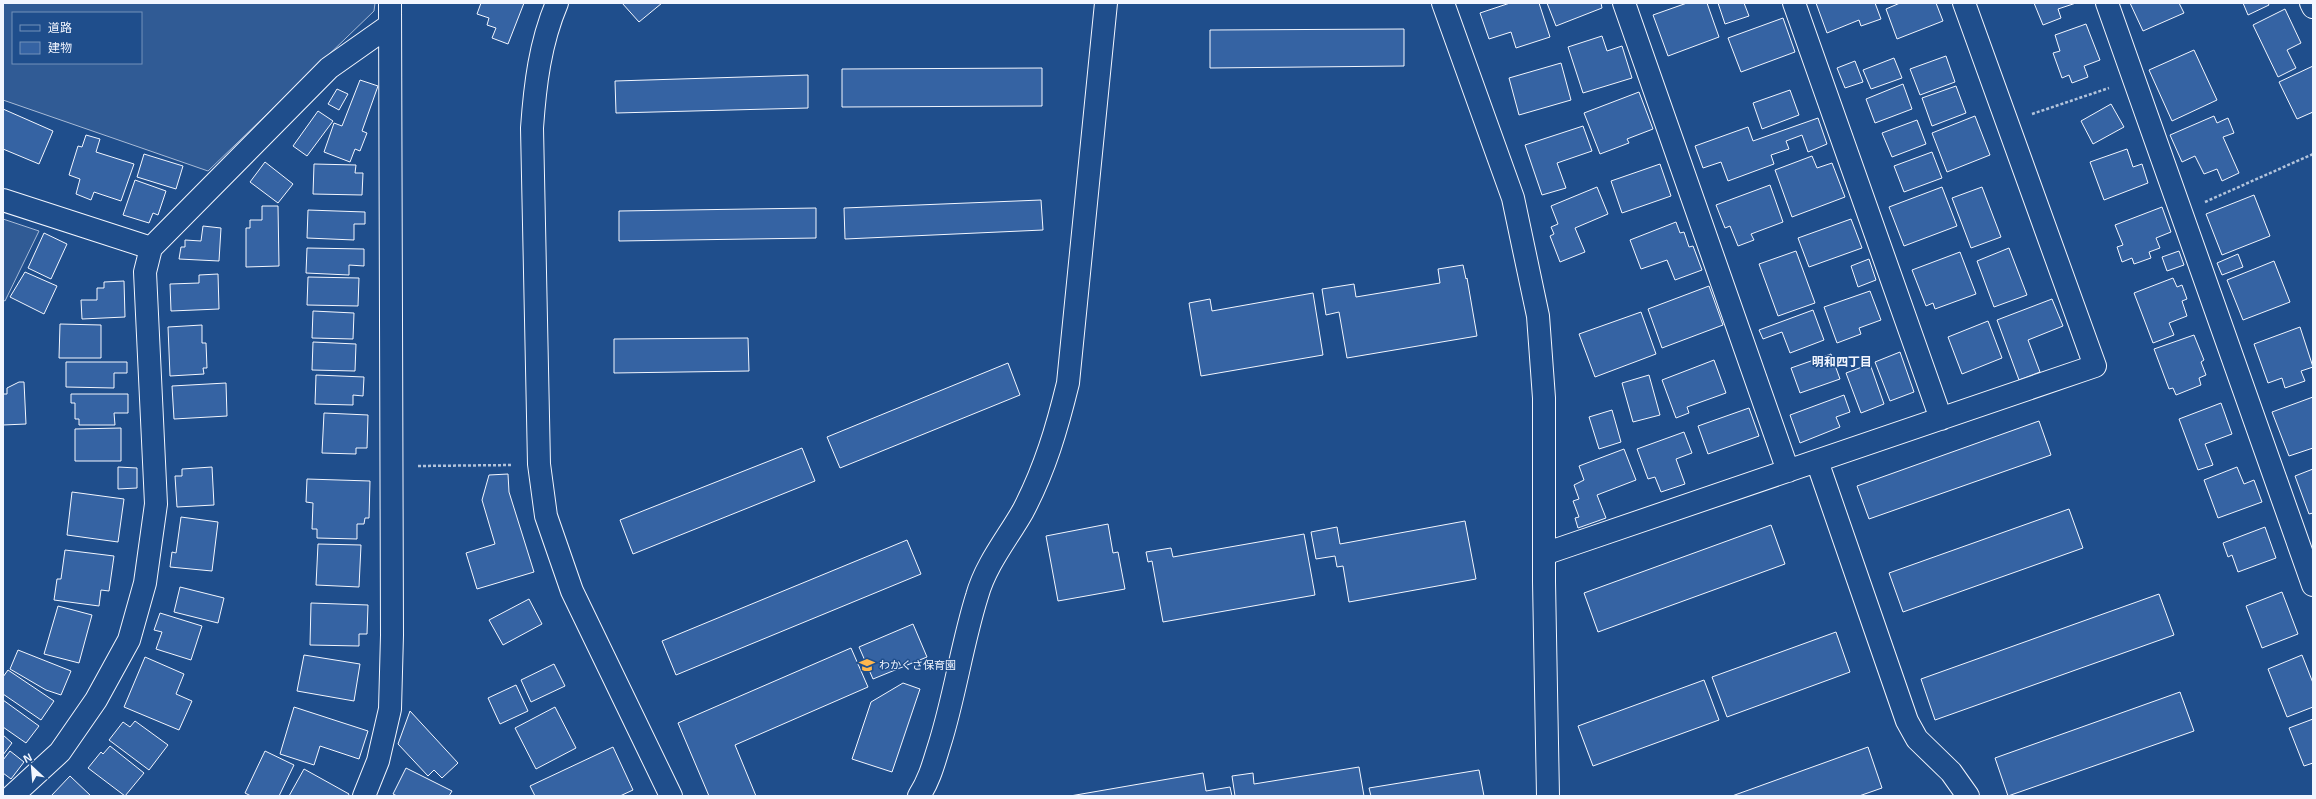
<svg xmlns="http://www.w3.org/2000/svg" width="2316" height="799" viewBox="0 0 2316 799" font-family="Arial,'Noto Sans JP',sans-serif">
	<rect width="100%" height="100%" fill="#1f4e8c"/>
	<path fill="#305b95" stroke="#a8bbd7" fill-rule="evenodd" d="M 3,3 L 375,3 L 374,11 L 208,171 L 3,100 ZM 13,13 L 141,13 L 141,63 L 13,63 Z
		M 3,219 L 39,231 L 5,301 L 3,300 Z"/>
	<path fill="#3563a3" stroke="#f2f6ff" d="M 481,3 L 524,3 L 508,44 L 492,38 L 496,28 L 487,25 L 489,18 L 477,14 Z
		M 622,3 L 662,3 L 639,22 Z
		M 1510,3 L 1539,3 L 1550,37 L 1516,48 L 1511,32 L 1489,39 L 1480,13 Z
		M 1547,3 L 1601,3 L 1602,8 L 1556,26 Z
		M 1687,3 L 1707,3 L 1719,37 L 1668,56 L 1653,15 Z
		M 1718,3 L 1744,3 L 1749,16 L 1725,24 Z
		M 1816,3 L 1875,3 L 1881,19 L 1861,26 L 1859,20 L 1827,33 Z
		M 1900,3 L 1936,3 L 1943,21 L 1897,39 L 1886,9 Z
		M 2034,3 L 2076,3 L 2058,9 L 2061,18 L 2043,25 Z
		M 2130,3 L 2179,3 L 2184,13 L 2143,31 Z
		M 2243,3 L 2268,3 L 2269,5 L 2248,15 Z
		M 2285,9 L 2301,43 L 2287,50 L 2296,68 L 2278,77 L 2253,25 Z
		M 1783,18 L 1795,52 L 1741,72 L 1728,38 Z
		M 2086,24 L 2100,60 L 2084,66 L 2088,77 L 2072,83 L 2069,75 L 2062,78 L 2053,53 L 2060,51 L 2055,35 Z
		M 1404,29 L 1404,66 L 1210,68 L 1210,30 Z
		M 1602,36 L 1607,51 L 1622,46 L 1632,78 L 1583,93 L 1568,47 Z
		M 2194,50 L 2217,100 L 2172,121 L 2149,70 Z
		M 1946,56 L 1955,82 L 1920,95 L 1910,69 Z
		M 1894,58 L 1902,78 L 1871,89 L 1863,70 Z
		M 1855,61 L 1863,82 L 1845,88 L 1837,68 Z
		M 1561,63 L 1571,100 L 1519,115 L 1509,78 Z
		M 2313,66 L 2313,112 L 2297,119 L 2279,82 Z
		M 1042,68 L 1042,106 L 842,107 L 842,69 Z
		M 808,75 L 808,108 L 616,113 L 615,81 Z
		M 360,80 L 378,86 L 362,131 L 367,133 L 360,151 L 355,149 L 350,162 L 324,152 L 334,123 L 342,126 Z
		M 1903,84 L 1912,109 L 1875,123 L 1866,99 Z
		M 1956,86 L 1966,113 L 1932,126 L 1922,98 Z
		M 337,89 L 348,94 L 339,110 L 328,104 Z
		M 1790,90 L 1799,115 L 1762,129 L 1753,103 Z
		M 1639,92 L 1653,129 L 1627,139 L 1629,143 L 1600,154 L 1584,113 Z
		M 2111,104 L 2124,127 L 2093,144 L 2081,121 Z
		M 3,109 L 53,131 L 39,164 L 3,149 Z
		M 318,111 L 333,121 L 307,156 L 293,146 Z
		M 1975,116 L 1990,155 L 1947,172 L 1932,133 Z
		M 2214,116 L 2217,123 L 2228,118 L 2234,133 L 2223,137 L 2239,173 L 2222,181 L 2217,169 L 2204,174 L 2195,156 L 2182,162 L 2170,135 Z
		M 1818,118 L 1827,144 L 1808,152 L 1802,135 L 1786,141 L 1789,149 L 1771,155 L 1774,164 L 1728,181 L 1721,162 L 1703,168 L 1695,146 L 1748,127 L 1753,141 Z
		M 1917,120 L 1926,144 L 1892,157 L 1882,133 Z
		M 1583,126 L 1592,151 L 1557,163 L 1566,188 L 1542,195 L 1525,145 Z
		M 86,135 L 100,139 L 96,152 L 134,164 L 121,201 L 94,192 L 91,200 L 76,194 L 80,179 L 69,175 L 78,146 L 82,147 Z
		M 2127,149 L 2133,167 L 2142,164 L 2148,183 L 2104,200 L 2090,162 Z
		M 1932,152 L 1942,178 L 1904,192 L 1894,166 Z
		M 144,154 L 183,166 L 176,189 L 137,177 Z
		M 1812,156 L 1817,168 L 1832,163 L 1845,197 L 1792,217 L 1775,170 Z
		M 265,162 L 293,184 L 278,203 L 250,182 Z
		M 314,164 L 356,165 L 355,173 L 363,173 L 362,195 L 313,194 Z
		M 1660,164 L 1671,196 L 1622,213 L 1611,181 Z
		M 135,180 L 166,191 L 158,215 L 153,213 L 149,223 L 123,215 Z
		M 1770,185 L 1783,222 L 1751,234 L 1754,240 L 1738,246 L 1730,226 L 1725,228 L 1716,205 Z
		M 1597,187 L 1608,214 L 1575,228 L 1585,252 L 1560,262 L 1550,236 L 1554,234 L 1551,227 L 1558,224 L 1551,206 Z
		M 1942,187 L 1957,226 L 1904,246 L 1889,207 Z
		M 1982,187 L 2001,237 L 1971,248 L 1952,198 Z
		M 2254,195 L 2270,236 L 2222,255 L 2206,214 Z
		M 1041,200 L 1043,230 L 845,239 L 844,208 Z
		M 262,206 L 278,206 L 279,266 L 246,267 L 246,228 L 250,228 L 250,220 L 262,220 Z
		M 2162,207 L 2171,232 L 2156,238 L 2160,248 L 2149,252 L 2151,258 L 2134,264 L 2132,258 L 2122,262 L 2117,247 L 2123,245 L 2115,225 Z
		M 816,208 L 816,238 L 619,241 L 619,211 Z
		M 308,210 L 365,212 L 365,224 L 354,224 L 354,240 L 307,238 Z
		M 1851,219 L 1862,248 L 1809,267 L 1798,238 Z
		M 1676,222 L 1680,233 L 1684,232 L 1689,247 L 1693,246 L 1702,270 L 1675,280 L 1667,260 L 1641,269 L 1630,240 Z
		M 203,226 L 221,228 L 219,261 L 179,259 L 181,247 L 185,247 L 185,240 L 201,241 Z
		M 44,233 L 67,244 L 51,279 L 28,268 Z
		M 307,248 L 364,249 L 364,266 L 349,265 L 349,275 L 306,273 Z
		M 2009,248 L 2027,295 L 1994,307 L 1977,261 Z
		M 1796,251 L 1815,303 L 1778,316 L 1759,264 Z
		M 2179,251 L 2184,265 L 2167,271 L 2162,257 Z
		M 1960,252 L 1976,294 L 1935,309 L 1933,303 L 1926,306 L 1912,270 Z
		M 2238,254 L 2243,267 L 2222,275 L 2217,263 Z
		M 1869,259 L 1876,280 L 1858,287 L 1851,266 Z
		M 2274,261 L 2290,302 L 2243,320 L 2227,280 Z
		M 1463,265 L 1466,279 L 1467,278 L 1477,336 L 1347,358 L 1339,312 L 1326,315 L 1322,289 L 1354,284 L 1356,297 L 1440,283 L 1438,269 Z
		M 25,272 L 57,286 L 44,314 L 10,297 Z
		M 218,274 L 219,309 L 171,311 L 170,284 L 199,283 L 199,275 Z
		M 308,277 L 359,278 L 358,306 L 307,305 Z
		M 2173,278 L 2177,287 L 2182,285 L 2187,299 L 2182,301 L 2187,316 L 2169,323 L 2174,335 L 2153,343 L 2134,293 Z
		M 124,281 L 125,317 L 82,319 L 81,300 L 97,300 L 97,288 L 104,288 L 104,282 Z
		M 1709,286 L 1723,325 L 1662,348 L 1648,309 Z
		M 1870,291 L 1881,320 L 1859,328 L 1861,334 L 1837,343 L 1824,307 Z
		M 1313,293 L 1323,355 L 1201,376 L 1189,303 L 1210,299 L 1212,311 Z
		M 2052,299 L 2063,326 L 2028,340 L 2040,372 L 2019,380 L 1997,320 Z
		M 1813,310 L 1824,340 L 1790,353 L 1782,332 L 1763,339 L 1759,330 Z
		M 313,311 L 354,313 L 353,339 L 312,338 Z
		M 1641,312 L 1656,354 L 1595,377 L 1579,334 Z
		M 1988,321 L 2002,358 L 1962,374 L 1948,337 Z
		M 60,324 L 101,325 L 101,358 L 59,358 Z
		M 202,325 L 202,343 L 206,343 L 207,368 L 203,368 L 204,374 L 170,376 L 168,327 Z
		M 2300,327 L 2313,367 L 2301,371 L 2305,381 L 2285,388 L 2282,378 L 2268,383 L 2254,344 Z
		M 2194,335 L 2204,360 L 2201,362 L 2206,375 L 2199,378 L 2201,385 L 2176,395 L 2173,388 L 2169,389 L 2154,349 Z
		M 748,338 L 749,371 L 614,373 L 614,339 Z
		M 313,342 L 356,344 L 355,371 L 312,370 Z
		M 1900,352 L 1914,392 L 1890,401 L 1875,362 Z
		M 1831,354 L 1840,379 L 1800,393 L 1791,368 Z
		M 1714,360 L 1726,393 L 1687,407 L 1689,413 L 1676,418 L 1662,380 Z
		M 66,362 L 127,362 L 127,373 L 114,373 L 114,388 L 66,387 Z
		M 1008,363 L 1020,395 L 840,468 L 827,437 Z
		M 1870,364 L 1884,404 L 1861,413 L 1846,373 Z
		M 316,375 L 364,377 L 363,396 L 353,395 L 353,405 L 315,404 Z
		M 1649,375 L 1660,415 L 1633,422 L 1622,383 Z
		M 19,382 L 24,382 L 26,424 L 3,425 L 3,394 L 7,394 L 7,388 Z
		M 226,383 L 227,416 L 174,419 L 172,386 Z
		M 71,394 L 128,394 L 128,413 L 114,413 L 115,425 L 79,425 L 79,419 L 75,419 L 75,403 L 71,403 Z
		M 1844,395 L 1850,412 L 1836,417 L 1840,427 L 1800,443 L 1790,415 Z
		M 2313,397 L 2313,448 L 2289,456 L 2272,412 Z
		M 2221,403 L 2232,434 L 2205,444 L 2213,465 L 2198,470 L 2179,419 Z
		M 1749,408 L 1759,436 L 1708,454 L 1698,426 Z
		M 1612,410 L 1621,442 L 1599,449 L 1589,417 Z
		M 324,413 L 368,415 L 367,448 L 356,448 L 356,454 L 322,453 Z
		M 2039,421 L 2051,455 L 1869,519 L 1857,486 Z
		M 121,428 L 121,461 L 75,461 L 75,429 Z
		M 1684,432 L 1692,453 L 1676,459 L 1685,484 L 1661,492 L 1655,477 L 1648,479 L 1637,449 Z
		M 802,448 L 815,481 L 633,554 L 620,520 Z
		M 1624,449 L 1636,480 L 1597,495 L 1606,518 L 1578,528 L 1575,518 L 1579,517 L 1573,501 L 1579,499 L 1574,485 L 1584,480 L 1579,466 Z
		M 118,467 L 137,468 L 137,488 L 118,489 Z
		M 212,467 L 214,505 L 177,507 L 175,476 L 182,476 L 182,469 Z
		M 2237,467 L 2244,484 L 2254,480 L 2262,502 L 2218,518 L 2204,480 Z
		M 2313,469 L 2313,513 L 2309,514 L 2295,476 Z
		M 508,474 L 509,492 L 534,572 L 477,589 L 466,553 L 495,544 L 482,500 L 489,475 Z
		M 307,479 L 370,481 L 369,518 L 365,518 L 364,524 L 357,524 L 357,539 L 317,538 L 317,529 L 312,529 L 313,503 L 306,502 Z
		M 72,492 L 124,499 L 118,542 L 67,535 Z
		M 2069,509 L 2083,548 L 1903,612 L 1889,573 Z
		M 181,517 L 218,522 L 212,571 L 170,567 L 172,552 L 176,553 Z
		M 1465,521 L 1476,579 L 1349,602 L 1343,566 L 1337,567 L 1335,556 L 1316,559 L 1311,532 L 1337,527 L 1340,544 Z
		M 1108,524 L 1113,553 L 1118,552 L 1125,589 L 1058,601 L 1046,536 Z
		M 1771,525 L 1785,564 L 1598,632 L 1584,593 Z
		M 2265,527 L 2276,558 L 2238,572 L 2232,555 L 2228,557 L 2223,543 Z
		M 1304,534 L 1315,595 L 1163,622 L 1152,561 L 1148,562 L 1146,552 L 1171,548 L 1173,557 Z
		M 907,540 L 921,574 L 676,675 L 662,641 Z
		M 318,544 L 361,545 L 359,587 L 316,585 Z
		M 65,550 L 114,556 L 109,591 L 101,590 L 99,606 L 54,600 L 57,579 L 61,579 Z
		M 180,587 L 224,598 L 218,623 L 174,612 Z
		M 2282,592 L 2298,634 L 2262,648 L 2246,606 Z
		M 2159,594 L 2174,635 L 1935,720 L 1921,679 Z
		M 529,599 L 542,624 L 503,645 L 489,620 Z
		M 311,603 L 368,605 L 367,634 L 359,634 L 359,646 L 310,645 Z
		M 58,606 L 92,615 L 79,663 L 44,654 Z
		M 160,613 L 202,626 L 191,660 L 156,649 L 162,632 L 154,630 Z
		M 913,624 L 927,657 L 873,679 L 859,647 Z
		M 1836,632 L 1850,672 L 1727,717 L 1712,677 Z
		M 851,648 L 868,687 L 735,745 L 756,796 L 709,796 L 678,723 Z
		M 18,650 L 71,671 L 61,695 L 46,690 L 10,669 Z
		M 304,655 L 360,664 L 354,701 L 297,691 Z
		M 2302,655 L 2313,683 L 2313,707 L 2287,717 L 2268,669 Z
		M 145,657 L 184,674 L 176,694 L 192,701 L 179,730 L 124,707 Z
		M 554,664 L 565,686 L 531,702 L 521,680 Z
		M 8,670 L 54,701 L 41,720 L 3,694 L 3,677 Z
		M 1704,680 L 1719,720 L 1593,766 L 1578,726 Z
		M 903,683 L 920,689 L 892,772 L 852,759 L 871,702 Z
		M 516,685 L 528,711 L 500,724 L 488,698 Z
		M 2180,692 L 2194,731 L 2008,796 L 1995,758 Z
		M 3,700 L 39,726 L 26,743 L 3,727 Z
		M 294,707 L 368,731 L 359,759 L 320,746 L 314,765 L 280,754 Z
		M 555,707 L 576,748 L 536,769 L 515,728 Z
		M 410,711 L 458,763 L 442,778 L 434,770 L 428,776 L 398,744 Z
		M 2313,719 L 2313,763 L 2304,766 L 2289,728 Z
		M 135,721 L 168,745 L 149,770 L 109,740 L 123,722 L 130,727 Z
		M 3,735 L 12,743 L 3,755 Z
		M 110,746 L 144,773 L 125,796 L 88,768 L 101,752 L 103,754 Z
		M 613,747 L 633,790 L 620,796 L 535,796 L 530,786 Z
		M 1868,747 L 1882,788 L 1859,796 L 1732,796 Z
		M 10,751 L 24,762 L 11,779 L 3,773 L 3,760 Z
		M 265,751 L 294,765 L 279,796 L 251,796 L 245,793 Z
		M 1359,767 L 1364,796 L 1235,796 L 1232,776 L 1253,773 L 1254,784 Z
		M 406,768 L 452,791 L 449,796 L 397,796 L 393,794 Z
		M 304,769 L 349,794 L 348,796 L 289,796 Z
		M 1479,770 L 1484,796 L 1371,796 L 1369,788 Z
		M 1203,773 L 1206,791 L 1230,787 L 1232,796 L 1070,796 Z
		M 70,776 L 91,796 L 51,796 Z"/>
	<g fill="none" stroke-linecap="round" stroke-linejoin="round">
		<defs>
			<path id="minor" d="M 1624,3 L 1788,471
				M 1794,3 L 1941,419
				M 2107,3 L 2313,585
				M 2311,3 L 2313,7
				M 3,200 L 151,248
				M 1817,461 L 1907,721 L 1917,739 L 1951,772 L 1968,796
				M 1544,554 L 2095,366 L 1964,3
				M 12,796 L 60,752 L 96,700 L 129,640 L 145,583 L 156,504 L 145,272 L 151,248 L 329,68 L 390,25
				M 364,796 L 378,761 L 390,709 L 392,635 L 390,3"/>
			<path id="tertiary" d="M 557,3 C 540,43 535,85 532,128 L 539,464 L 546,516 L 572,591 L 671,796
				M 1443,3 L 1513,198 L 1538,316 L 1544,398 L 1544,582 L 1548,796
				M 919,796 C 930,779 934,762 940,743 C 955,695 962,644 977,596 C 986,564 1007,539 1023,511 C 1045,469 1057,428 1068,383 L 1106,3"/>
		</defs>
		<use href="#minor" stroke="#f2f6ff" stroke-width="24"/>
		<use href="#tertiary" stroke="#f2f6ff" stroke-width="24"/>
		<path stroke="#b3c4dc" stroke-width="2.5" stroke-dasharray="3 2" stroke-linecap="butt" d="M 2032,114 L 2109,88
			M 2205,202 L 2313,154
			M 418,466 L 513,465"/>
		<use href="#minor" stroke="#1f4e8c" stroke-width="22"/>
		<use href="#tertiary" stroke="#1f4e8c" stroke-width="22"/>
	</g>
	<defs>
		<symbol id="school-bare" viewBox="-9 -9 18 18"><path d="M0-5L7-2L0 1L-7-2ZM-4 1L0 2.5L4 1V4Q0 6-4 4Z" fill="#ffb74d" stroke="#1f4e8c" stroke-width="2.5" paint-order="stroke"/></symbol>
	</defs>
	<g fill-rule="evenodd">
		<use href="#school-bare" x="856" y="654" width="22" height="22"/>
	</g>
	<g text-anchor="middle" stroke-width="3" stroke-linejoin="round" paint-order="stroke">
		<g font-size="11" fill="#f2f6ff" stroke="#1f4e8c" text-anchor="start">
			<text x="879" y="669">わかくさ保育園</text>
		</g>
		<g font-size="12" font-weight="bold" fill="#f2f6ff" stroke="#1f4e8c">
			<text x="1842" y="366">明和四丁目</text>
		</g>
	</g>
	<rect width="2316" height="799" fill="none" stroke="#f2f6ff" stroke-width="8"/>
	<rect x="12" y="12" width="130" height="52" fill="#1f4e8c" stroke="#7391ba"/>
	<rect x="20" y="25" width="20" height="6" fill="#1f4e8c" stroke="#7391ba"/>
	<text x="48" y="32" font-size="12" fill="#f2f6ff">道路</text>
	<rect x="20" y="42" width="20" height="12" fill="#3563a3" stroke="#7391ba"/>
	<text x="48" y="52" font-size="12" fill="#f2f6ff">建物</text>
	<g transform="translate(32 767) rotate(334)" stroke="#1f4e8c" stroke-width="3" paint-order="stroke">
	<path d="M0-3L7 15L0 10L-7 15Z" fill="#f2f6ff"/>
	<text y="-6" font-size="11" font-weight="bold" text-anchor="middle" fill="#f2f6ff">N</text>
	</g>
</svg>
